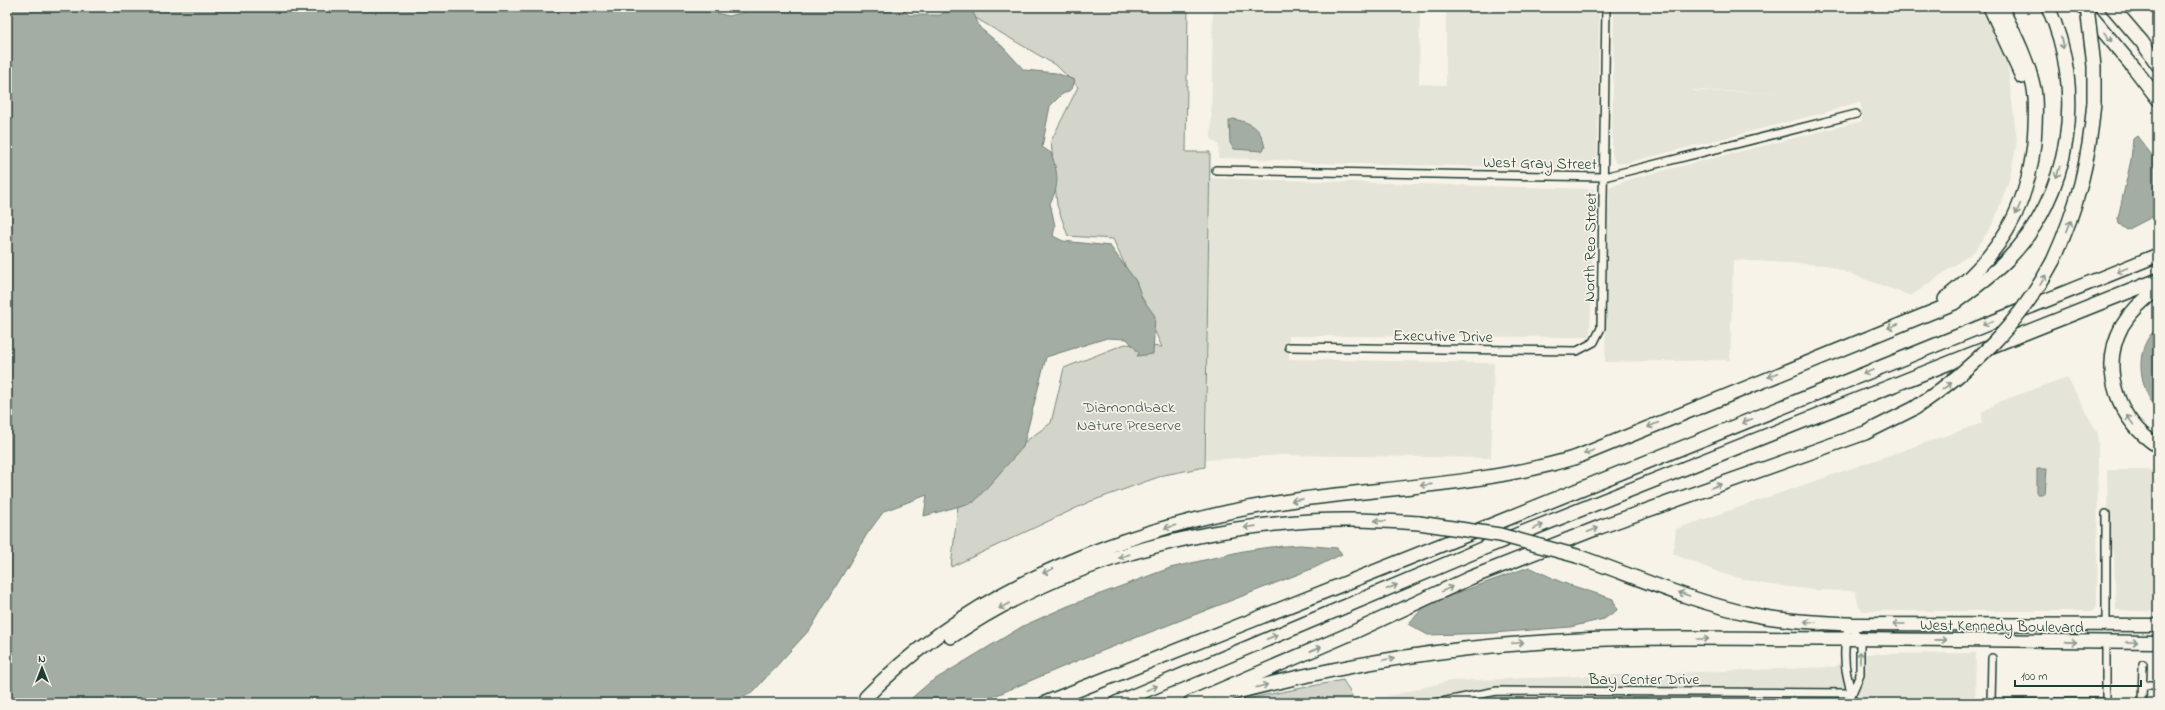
<svg xmlns="http://www.w3.org/2000/svg" width="2165" height="710" viewBox="0 0 2165 710" font-family="'Indie Flower',sans-serif">
	<rect width="100%" height="100%" fill="#f7f3e8"/>
	<filter id="ink" filterUnits="userSpaceOnUse"><feTurbulence type="fractalNoise" baseFrequency=".025" numOctaves="2"/><feDisplacementMap in="SourceGraphic" scale="8" xChannelSelector="R" yChannelSelector="G"/><feConvolveMatrix kernelMatrix="1 2 1 2 8 2 1 2 1" color-interpolation-filters="sRGB"/></filter>
	<g filter="url(#ink)">
		<path fill="#e5e4d9" fill-rule="evenodd" d="M 1213,7 L 1420,7 L 1419,84 L 1446,85 L 1446,7 L 1599,7 L 1597,162 L 1590,167 L 1510,167 L 1308,163 L 1284,160 L 1218,158 L 1219,145 L 1211,139 Z
			M 1614,7 L 1985,7 L 2007,61 L 2017,141 L 2010,177 L 1994,222 L 1975,251 L 1911,296 L 1826,265 L 1733,260 L 1730,360 L 1605,362 L 1609,188 L 1630,179 L 1862,121 L 1861,104 L 1858,102 L 1827,112 L 1626,163 L 1615,163 L 1612,154 ZM 1693,90 L 1786,93 L 1693,91 Z
			M 1210,178 L 1594,189 L 1590,337 L 1289,336 L 1289,359 L 1494,363 L 1491,458 L 1283,455 L 1206,460 Z
			M 2067,377 L 2098,434 L 2097,606 L 2092,611 L 1862,611 L 1859,607 L 1855,591 L 1815,590 L 1764,584 L 1723,574 L 1673,554 L 1676,529 L 1982,423 L 1982,412 L 2001,401 Z
			M 2107,470 L 2158,470 L 2158,612 L 2116,610 L 2114,557 L 2108,542 Z
			M 1976,653 L 1975,703 L 1856,703 L 1857,693 L 1864,675 L 1864,654 Z
			M 1842,661 L 1843,675 L 1846,688 L 1496,687 L 1414,703 L 1361,703 L 1449,681 L 1835,667 Z
			M 1497,696 L 1848,698 L 1848,703 L 1458,703 Z"/>
		<path fill="#d3d5ca" stroke="#79897f" d="M 957,7 L 1188,7 L 1186,152 L 1210,152 L 1205,467 L 1164,475 L 1089,502 L 951,567 L 959,497 L 976,477 L 1051,423 L 1064,368 L 1125,344 L 1162,347 L 1113,239 L 1068,236 L 1057,205 L 1051,141 L 1078,87 L 1057,66 Z
			M 1343,680 L 1356,703 L 1299,703 L 1296,700 L 1273,703 L 1236,703 L 1251,698 Z"/>
		<path fill="#a4ada3" stroke="#6f8077" d="M 7,7 L 690,7 L 729,16 L 764,7 L 901,7 L 909,15 L 940,15 L 954,7 L 965,7 L 974,14 L 980,28 L 1002,46 L 1024,70 L 1056,73 L 1075,80 L 1072,89 L 1061,95 L 1050,106 L 1042,147 L 1051,153 C 1058,173 1060,185 1050,203 L 1055,226 L 1053,236 L 1063,241 L 1110,246 L 1136,281 L 1142,298 L 1155,316 L 1153,354 L 1137,356 L 1139,353 L 1127,339 L 1107,338 L 1046,357 L 1023,447 L 974,502 L 924,516 L 927,495 L 884,511 L 867,534 L 811,628 L 752,693 L 728,703 L 7,703 Z
			M 1233,119 C 1252,123 1261,127 1265,148 L 1262,151 L 1234,149 L 1230,143 L 1229,121 Z
			M 2137,136 L 2158,163 L 2158,214 L 2127,230 L 2119,224 L 2118,218 L 2131,160 L 2133,139 Z
			M 2158,327 L 2158,413 C 2140,388 2131,350 2158,327 Z
			M 2037,469 L 2047,469 L 2045,494 L 2037,494 Z
			M 1300,545 L 1337,548 L 1342,554 L 1314,568 L 1079,660 L 978,703 L 906,703 L 929,683 L 1023,626 L 1068,606 L 1170,568 L 1243,551 L 1270,547 Z
			M 1529,567 L 1561,582 L 1613,599 L 1617,610 L 1604,619 L 1570,627 L 1493,633 L 1428,635 L 1408,624 L 1427,604 Z"/>
		<g fill="none" stroke-linecap="round" stroke-linejoin="round">
			<defs>
				<path id="street" d="M 1216,170 L 1604,177 L 1856,114
					M 1289,347 L 1577,351 L 1594,342 L 1601,328 L 1606,7
					M 2106,514 L 2106,625
					M 1849,624 C 1845,640 1843,658 1847,675 C 1849,685 1852,693 1852,703
					M 1849,624 L 1860,639 L 1860,675 L 1852,693
					M 2143,685 L 2158,685
					M 1436,703 L 1497,691 L 1852,693
					M 1991,703 L 2106,702
					M 1991,703 L 1992,658
					M 2106,703 L 2106,642
					M 2142,703 L 2143,664"/>
				<path id="primary" d="M 1849,624 L 2158,625
					M 1845,639 L 2158,642"/>
				<path id="highway" d="M 1990,7 L 2022,77
					M 2112,7 L 2142,42 L 2158,65
					M 2084,8 L 2135,69 L 2158,99
					M 2053,261 C 2078,206 2089,162 2094,102
					M 2158,289 C 2144,299 2131,311 2122,326 C 2099,369 2118,421 2158,446
					M 1945,299 C 1998,256 2027,212 2034,143 C 2035,126 2037,106 2034,89 C 2028,60 2014,33 2001,7
					M 1577,556 C 1634,576 1690,601 1750,614 C 1782,621 1816,622 1849,624
					M 951,637 C 1049,570 1169,534 1286,523 C 1330,518 1374,520 1419,523
					M 1222,696 C 1323,669 1425,650 1530,643 C 1634,635 1740,639 1845,639
					M 866,697 C 980,580 1144,521 1303,499 C 1395,487 1488,484 1577,457 L 1954,303 C 1972,290 1990,277 2006,261 C 2072,196 2086,89 2048,7
					M 1045,703 L 1494,524 L 2158,255
					M 1116,703 L 1484,548 L 2158,280
					M 1190,703 L 1345,636 L 1470,578 L 1600,527 L 1865,433 L 1915,408"/>
			</defs>
			<use href="#street" stroke="#1f3d34" stroke-width="10"/>
			<use href="#primary" stroke="#1f3d34" stroke-width="15"/>
			<use href="#highway" stroke="#1f3d34" stroke-width="16"/>
			<use href="#street" stroke="#f7f3e8" stroke-width="7"/>
			<use href="#primary" stroke="#f7f3e8" stroke-width="12"/>
			<use href="#highway" stroke="#f7f3e8" stroke-width="13"/>
			<defs>
				<path id="highway-bridge" d="M 2087,7 L 2094,66 L 2094,102
					M 1915,408 C 1973,369 2020,323 2053,261
					M 1419,523 L 1500,535 L 1577,556"/>
			</defs>
			<use href="#highway-bridge" stroke="#1f3d34" stroke-width="16" stroke-linecap="butt"/>
			<use href="#highway-bridge" stroke="#f7f3e8" stroke-width="13"/>
		</g>
		<defs><path id="oneway-shaft" d="M-6 0H5M1.5-3L5.5 0L1.5 3" fill="none" stroke-width="1.6" stroke-linecap="round" stroke-linejoin="round"/></defs>
		<g stroke="#8b988e">
			<use href="#oneway-shaft" transform="translate(2108 37) rotate(49)"/>
			<use href="#oneway-shaft" transform="translate(2062 43) rotate(77)"/>
			<use href="#oneway-shaft" transform="translate(2058 172) rotate(107)"/>
			<use href="#oneway-shaft" transform="translate(2018 209) rotate(113)"/>
			<use href="#oneway-shaft" transform="translate(2069 226) rotate(-69)"/>
			<use href="#oneway-shaft" transform="translate(2122 270) rotate(158)"/>
			<use href="#oneway-shaft" transform="translate(2043 280) rotate(-60)"/>
			<use href="#oneway-shaft" transform="translate(1988 323) rotate(158)"/>
			<use href="#oneway-shaft" transform="translate(1893 326) rotate(158)"/>
			<use href="#oneway-shaft" transform="translate(1868 372) rotate(158)"/>
			<use href="#oneway-shaft" transform="translate(1773 375) rotate(158)"/>
			<use href="#oneway-shaft" transform="translate(1947 386) rotate(-37)"/>
			<use href="#oneway-shaft" transform="translate(2130 420) rotate(-126)"/>
			<use href="#oneway-shaft" transform="translate(1747 421) rotate(158)"/>
			<use href="#oneway-shaft" transform="translate(1653 425) rotate(156)"/>
			<use href="#oneway-shaft" transform="translate(1589 452) rotate(158)"/>
			<use href="#oneway-shaft" transform="translate(1426 485) rotate(174)"/>
			<use href="#oneway-shaft" transform="translate(1716 486) rotate(-19)"/>
			<use href="#oneway-shaft" transform="translate(1297 500) rotate(172)"/>
			<use href="#oneway-shaft" transform="translate(1380 521) rotate(-177)"/>
			<use href="#oneway-shaft" transform="translate(1170 527) rotate(164)"/>
			<use href="#oneway-shaft" transform="translate(1250 527) rotate(172)"/>
			<use href="#oneway-shaft" transform="translate(1538 527) rotate(-22)"/>
			<use href="#oneway-shaft" transform="translate(1593 530) rotate(-21)"/>
			<use href="#oneway-shaft" transform="translate(1124 556) rotate(162)"/>
			<use href="#oneway-shaft" transform="translate(1048 571) rotate(156)"/>
			<use href="#oneway-shaft" transform="translate(1392 587) rotate(-23)"/>
			<use href="#oneway-shaft" transform="translate(1447 589) rotate(-25)"/>
			<use href="#oneway-shaft" transform="translate(1684 594) rotate(-161)"/>
			<use href="#oneway-shaft" transform="translate(1004 606) rotate(152)"/>
			<use href="#oneway-shaft" transform="translate(1810 622) rotate(-175)"/>
			<use href="#oneway-shaft" transform="translate(1899 624) rotate(-180)"/>
			<use href="#oneway-shaft" transform="translate(1272 637) rotate(-23)"/>
			<use href="#oneway-shaft" transform="translate(1703 639)"/>
			<use href="#oneway-shaft" transform="translate(1941 640) rotate(1)"/>
			<use href="#oneway-shaft" transform="translate(2071 642) rotate(1)"/>
			<use href="#oneway-shaft" transform="translate(2132 642)"/>
			<use href="#oneway-shaft" transform="translate(1518 643) rotate(-5)"/>
			<use href="#oneway-shaft" transform="translate(1316 649) rotate(-23)"/>
			<use href="#oneway-shaft" transform="translate(1860 657) rotate(-89)"/>
			<use href="#oneway-shaft" transform="translate(1389 659) rotate(-9)"/>
			<use href="#oneway-shaft" transform="translate(1262 686) rotate(-14)"/>
			<use href="#oneway-shaft" transform="translate(1152 688) rotate(-23)"/>
		</g>
	</g>
	<g text-anchor="middle" stroke-width="3.5" stroke-linejoin="round" paint-order="stroke">
		<g font-size="16" fill="#1f3d34" stroke="#f7f3e8">
			<text transform="translate(1540 162) rotate(1)" y="6">West Gray Street</text>
			<text transform="translate(1589 247) rotate(-89)" y="6">North Reo Street</text>
			<text transform="translate(1443 335) rotate(1)" y="6">Executive Drive</text>
			<text transform="translate(2002 625) rotate(1)" y="6">West Kennedy Boulevard</text>
			<text x="1644" y="684">Bay Center Drive</text>
		</g>
		<g font-size="16" fill="#435b52" stroke="#f7f3e8">
			<text x="1129" y="412">Diamondback<tspan x="1129" dy="18">Nature Preserve</tspan></text>
		</g>
	</g>
	<rect width="2165" height="710" fill="none" stroke="#f7f3e8" stroke-width="24"/>
	<rect x="12" y="12" width="2141" height="686" fill="none" stroke="#1f3d34" stroke-width="1.5" filter="url(#ink)"/>
	<g transform="translate(42 668)" stroke="#f7f3e8" stroke-width="3" paint-order="stroke">
	<path d="M0-3L7 15L0 10L-7 15Z" fill="#1f3d34"/>
	<text y="-6" font-size="11" font-weight="bold" text-anchor="middle" fill="#1f3d34">N</text>
	</g>
	<path d="M2015 680v6h126v-6" fill="none" stroke="#1f3d34" stroke-width="2"/>
	<text x="2021" y="680" font-size="12" fill="#1f3d34" stroke="#f7f3e8" stroke-width="3" paint-order="stroke">100 m</text>
</svg>
